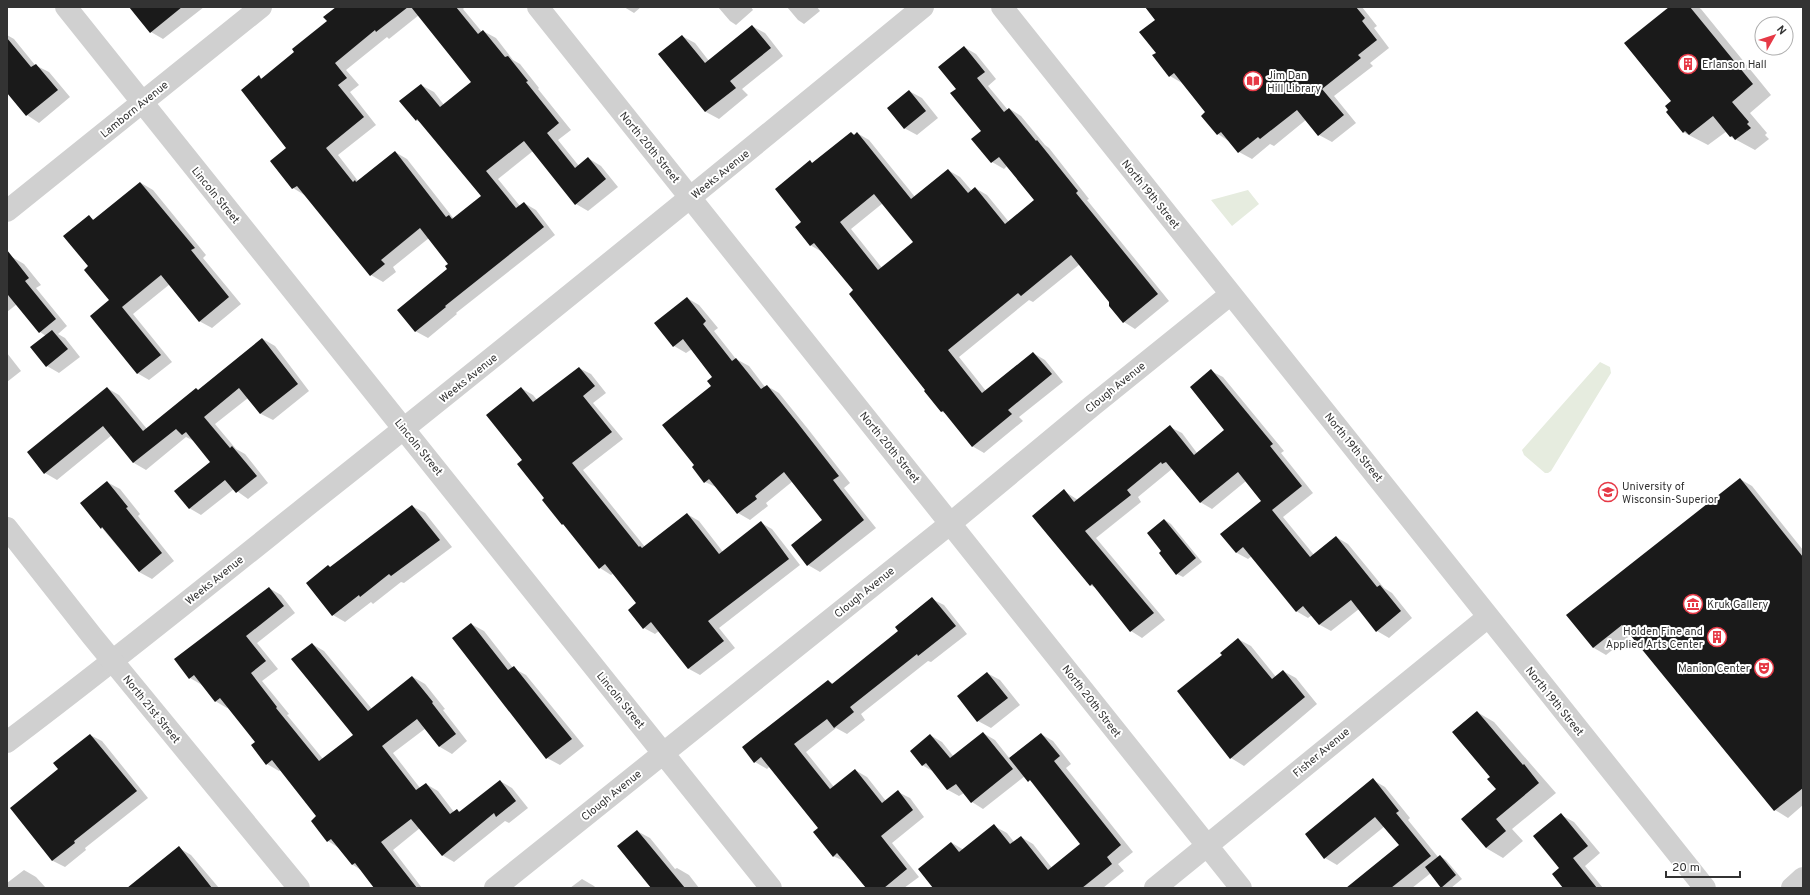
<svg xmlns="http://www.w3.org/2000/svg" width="1810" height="895" viewBox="0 0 1810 895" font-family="Overpass,sans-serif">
	<rect width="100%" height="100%" fill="#fff"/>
	<path fill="#e6ecdf" d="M 1248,190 L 1259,204 L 1232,226 L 1211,200 Z
		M 1600,362 L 1610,367 L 1611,373 L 1551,471 L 1548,473 L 1545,473 L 1524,455 L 1522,450 Z"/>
	<path fill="#0003" fill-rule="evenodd" d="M 130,7 L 204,7 L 163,39 L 151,32 Z
		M 338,7 L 465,7 L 463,9 L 482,32 L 483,31 L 496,38 L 513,60 L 520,64 L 539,88 L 538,89 L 571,130 L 558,140 L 579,166 L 588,158 L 601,166 L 618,187 L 588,211 L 576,204 L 533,151 L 498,179 L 520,206 L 524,203 L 536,210 L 555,235 L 456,313 L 457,314 L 428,338 L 415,331 L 449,270 L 449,264 L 429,238 L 393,267 L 396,272 L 383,282 L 371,275 L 306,196 L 293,188 L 271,161 L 288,148 L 259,77 L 263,79 L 296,52 L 328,22 ZM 419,15 L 472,83 L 444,105 L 434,92 L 421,85 L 416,120 L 422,123 L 482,196 L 454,219 L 407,159 L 395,152 L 358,181 L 338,155 L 376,125 L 350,92 L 359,85 L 346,70 L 387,37 L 389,39 Z
		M 624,7 L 641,7 L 634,13 Z
		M 718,7 L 751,7 L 753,10 L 736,25 L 730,21 Z
		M 787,7 L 817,7 L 820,11 L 804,24 L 798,20 Z
		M 1172,7 L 1362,7 L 1377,26 L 1374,28 L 1389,48 L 1370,63 L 1373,66 L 1334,96 L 1356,123 L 1332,142 L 1319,135 L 1307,119 L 1274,146 L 1270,144 L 1252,159 L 1239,152 L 1230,142 L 1218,134 L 1206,113 L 1182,83 L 1170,76 L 1157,53 Z
		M 1671,7 L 1698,7 L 1701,9 L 1771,95 L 1750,113 L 1767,133 L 1765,135 L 1769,139 L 1755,150 L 1731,137 L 1727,131 L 1708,145 L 1683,132 L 1672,102 Z
		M 752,26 L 765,33 L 783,56 L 742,89 L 748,95 L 719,119 L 706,112 L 660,54 L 682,36 L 695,43 L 709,61 Z
		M 7,35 L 14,39 L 35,65 L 49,72 L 70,97 L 39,123 L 27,115 L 7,92 Z
		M 964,47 L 976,54 L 996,79 L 988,86 L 1008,110 L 1010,109 L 1021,116 L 1045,145 L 1049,148 L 1089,199 L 1087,200 L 1169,301 L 1135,329 L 1124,322 L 1110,302 L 1080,264 L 1033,302 L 1029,300 L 959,357 L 986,391 L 1033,353 L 1045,360 L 1063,382 L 1019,417 L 1023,421 L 984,453 L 972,446 L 947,414 L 942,412 L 925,391 L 927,390 L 854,290 L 822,252 L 810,245 L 803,222 L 810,162 L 813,163 L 851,133 L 855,135 L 857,133 L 869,140 L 915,197 L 948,170 L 960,177 L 972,191 L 975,188 L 987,195 L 1009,222 L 1035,201 L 1007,166 L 1004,169 L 992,162 L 982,131 L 957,89 ZM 883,203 L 914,242 L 882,268 L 851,229 Z
		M 909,91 L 922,98 L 938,118 L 917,135 L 904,128 Z
		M 141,183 L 153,190 L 206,255 L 203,258 L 241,304 L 212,328 L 199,321 L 170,284 L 133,314 L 172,362 L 149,380 L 137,373 L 111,301 L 89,267 L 89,217 L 95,220 Z
		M 12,257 L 24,264 L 41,285 L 36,288 L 67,326 L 58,334 L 65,338 L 80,357 L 59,373 L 47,366 L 46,336 L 40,332 L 17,304 L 7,312 L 7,261 Z
		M 687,298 L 699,305 L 718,328 L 714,331 L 736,359 L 749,366 L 765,387 L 767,386 L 779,393 L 808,429 L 850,483 L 844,488 L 876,528 L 820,572 L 808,565 L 824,521 L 793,481 L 766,503 L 768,506 L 750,520 L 738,513 L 718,488 L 705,482 L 695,465 L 714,377 L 692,349 L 686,353 L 674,346 Z
		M 263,339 L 275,346 L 309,391 L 273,420 L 261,414 L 248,398 L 215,424 L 236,449 L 245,454 L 268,483 L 248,499 L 234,489 L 201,515 L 189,508 L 212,462 L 194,441 L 186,437 L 146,470 L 134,463 L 112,435 L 57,480 L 45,473 L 107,388 L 119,395 L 147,429 L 199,391 Z
		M 7,353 L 21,371 L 7,382 Z
		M 579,368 L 591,374 L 606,393 L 593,403 L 623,439 L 583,470 L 645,547 L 687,514 L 699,521 L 723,552 L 761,523 L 772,529 L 800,565 L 719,628 L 735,648 L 700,675 L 689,669 L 659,631 L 655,634 L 644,628 L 637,604 L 614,573 L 611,575 L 600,568 L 567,527 L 563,524 L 523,461 L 521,388 L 533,395 L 537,400 Z
		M 1211,371 L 1223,377 L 1284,451 L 1281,453 L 1313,493 L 1283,517 L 1314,555 L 1336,537 L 1348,544 L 1384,588 L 1392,593 L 1412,618 L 1389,638 L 1377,631 L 1359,609 L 1331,631 L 1320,625 L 1312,615 L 1308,618 L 1296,611 L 1252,556 L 1248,559 L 1237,553 L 1222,534 L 1263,501 L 1246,481 L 1212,509 L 1200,502 L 1172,469 L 1138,497 L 1141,502 L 1096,538 L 1165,620 L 1142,638 L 1131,631 L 1096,588 L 1090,585 L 1064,491 L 1078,500 L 1170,427 L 1182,433 L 1197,453 L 1226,430 Z
		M 1740,479 L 1752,486 L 1803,550 L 1803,805 L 1788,818 L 1775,810 L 1631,635 L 1606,655 L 1594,648 L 1568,615 Z
		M 107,482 L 120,489 L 140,514 L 138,516 L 174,561 L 152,579 L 139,572 L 81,503 Z
		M 412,506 L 425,513 L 452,547 L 404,583 L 401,582 L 373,604 L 371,602 L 345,622 L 333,615 L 331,568 Z
		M 1165,520 L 1171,524 L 1202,562 L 1183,577 L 1177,574 L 1163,551 Z
		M 269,588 L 281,595 L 295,613 L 257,643 L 278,669 L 262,681 L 289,714 L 287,715 L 323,759 L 354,735 L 312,644 L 324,651 L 372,709 L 413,677 L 425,684 L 445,709 L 443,710 L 467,741 L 452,754 L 440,747 L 426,728 L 393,753 L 420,788 L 426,784 L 438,791 L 454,812 L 457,810 L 461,812 L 500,781 L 512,788 L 528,808 L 509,823 L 505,821 L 454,862 L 442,855 L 420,828 L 393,850 L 422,888 L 376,888 L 361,870 L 353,865 L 339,848 L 328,841 L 312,821 L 318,817 L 281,770 L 279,771 L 267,764 L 256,742 L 229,707 L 227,708 L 215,701 L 202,685 L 190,678 Z
		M 932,599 L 944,605 L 967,634 L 931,662 L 928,661 L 861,714 L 865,720 L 847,734 L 836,728 L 806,752 L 834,787 L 855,770 L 867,777 L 886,801 L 898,792 L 910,798 L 924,817 L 892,843 L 919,877 L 904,888 L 867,888 L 846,862 L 833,856 L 820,828 L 770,766 L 767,769 L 755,762 L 744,747 L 828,681 L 834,684 L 900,631 Z
		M 471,624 L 484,631 L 513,668 L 526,675 L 584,746 L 560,765 L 547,758 Z
		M 1238,639 L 1251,646 L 1276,677 L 1283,671 L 1296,678 L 1317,704 L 1244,766 L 1231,758 L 1179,692 L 1224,655 Z
		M 987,673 L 1000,680 L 1020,705 L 991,728 L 978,721 Z
		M 1477,712 L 1494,722 L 1556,793 L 1512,829 L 1523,841 L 1503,858 L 1486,848 L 1498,790 L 1491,778 Z
		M 983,733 L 995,740 L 1010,759 L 1041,734 L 1053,741 L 1071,764 L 1066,768 L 1133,852 L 1118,864 L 1124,871 L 1103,888 L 934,888 L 952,843 L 964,850 L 994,826 L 1007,833 L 1014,842 L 1021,837 L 1033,844 L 1052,868 L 1082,844 L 1034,784 L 1025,776 L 983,809 L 972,802 L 964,793 L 959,796 L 948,790 L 934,772 L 922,765 L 930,735 L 942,742 L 954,757 Z
		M 90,735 L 102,741 L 148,798 L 85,848 L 86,850 L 65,867 L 53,861 L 11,808 L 59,769 Z
		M 1373,780 L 1385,787 L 1410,818 L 1408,820 L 1438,857 L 1440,856 L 1446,860 L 1462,879 L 1451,888 L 1442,887 L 1431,873 L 1412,888 L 1348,888 L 1400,845 L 1385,826 L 1337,865 L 1325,858 Z
		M 1561,815 L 1574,822 L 1600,853 L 1585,866 L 1603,888 L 1565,888 L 1560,868 Z
		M 637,831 L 650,838 L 675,869 L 677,868 L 689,875 L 699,888 L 652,888 Z
		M 179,848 L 191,855 L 219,888 L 138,888 Z
		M 24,870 L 36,877 L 46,888 L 7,888 L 7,883 Z
		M 582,879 L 594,886 L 596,888 L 570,888 Z"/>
	<path fill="#1a1a1a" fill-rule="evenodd" d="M 129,7 L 182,7 L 150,33 Z
		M 336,7 L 408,7 L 376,32 L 375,30 L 335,63 L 347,78 L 338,85 L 364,117 L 326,148 L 353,182 L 355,180 L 356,182 L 395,151 L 446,217 L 449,215 L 452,219 L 481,196 L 417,119 L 416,121 L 399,101 L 421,84 L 440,107 L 471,82 L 411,7 L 456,7 L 478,34 L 483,30 L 505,57 L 508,56 L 528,81 L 526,82 L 559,123 L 547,133 L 575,168 L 588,157 L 606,179 L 575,205 L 524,141 L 486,171 L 516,208 L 524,202 L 544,227 L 445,306 L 446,307 L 415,332 L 397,310 L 447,269 L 445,266 L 448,264 L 420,228 L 381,260 L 385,264 L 370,276 L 297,186 L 292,189 L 270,161 L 286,148 L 241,90 L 259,75 L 261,79 L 294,52 L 292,49 L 327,21 L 323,17 Z
		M 1145,7 L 1356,7 L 1365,18 L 1362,21 L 1377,40 L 1358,55 L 1361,58 L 1322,89 L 1344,115 L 1318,136 L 1297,110 L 1260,139 L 1258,137 L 1238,153 L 1221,132 L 1217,135 L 1201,116 L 1205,112 L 1174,73 L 1169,77 L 1152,55 L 1156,53 L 1139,32 L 1155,20 Z
		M 1669,7 L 1690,7 L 1753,84 L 1732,102 L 1749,122 L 1747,124 L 1751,128 L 1735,140 L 1732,136 L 1730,137 L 1713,116 L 1689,135 L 1685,131 L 1683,133 L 1666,112 L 1668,110 L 1665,106 L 1671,101 L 1624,43 Z
		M 752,25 L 771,48 L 730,81 L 736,88 L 705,112 L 658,54 L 682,35 L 705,63 Z
		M 7,38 L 31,67 L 36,64 L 58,90 L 26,116 L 7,93 Z
		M 964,46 L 985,72 L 977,78 L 1004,112 L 1009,108 L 1036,141 L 1037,140 L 1078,191 L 1076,193 L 1158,294 L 1123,323 L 1109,306 L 1109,302 L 1071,255 L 1021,296 L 1018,293 L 948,350 L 982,393 L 1033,352 L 1052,374 L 1008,410 L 1012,414 L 972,447 L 943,411 L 941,412 L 924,391 L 925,390 L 849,294 L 853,290 L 814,243 L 810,246 L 795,227 L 801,222 L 775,189 L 810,160 L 812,163 L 851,132 L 854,135 L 857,132 L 911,199 L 948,169 L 968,193 L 975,187 L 1005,224 L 1034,200 L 999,157 L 991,163 L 971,139 L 981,131 L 950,93 L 956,89 L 938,67 ZM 874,194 L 913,242 L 878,270 L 840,222 Z
		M 909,90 L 926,111 L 904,129 L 887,108 Z
		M 140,182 L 195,248 L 191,250 L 229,297 L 199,322 L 161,275 L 122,307 L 161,355 L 137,374 L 90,316 L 109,300 L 84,270 L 88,266 L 63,236 L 89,215 L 93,220 Z
		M 7,250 L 29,278 L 25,281 L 56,319 L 39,333 L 8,295 L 7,296 Z
		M 687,297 L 706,321 L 703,324 L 732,361 L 736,358 L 761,389 L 767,385 L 796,421 L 839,476 L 833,480 L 864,520 L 807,566 L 791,545 L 822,520 L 784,472 L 755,496 L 757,499 L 737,514 L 709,479 L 704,483 L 692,467 L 694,465 L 662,425 L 711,386 L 707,381 L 712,377 L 683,339 L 673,347 L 654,323 Z
		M 52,330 L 68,349 L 46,367 L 30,347 Z
		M 262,338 L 298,384 L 260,414 L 239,388 L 204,417 L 230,448 L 232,446 L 257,476 L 236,493 L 225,480 L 189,509 L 174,491 L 210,462 L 186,432 L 182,435 L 176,429 L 133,463 L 103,426 L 44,474 L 27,452 L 107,387 L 143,431 L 196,388 L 198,390 Z
		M 579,367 L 595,386 L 583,396 L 612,432 L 572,463 L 639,547 L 640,546 L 642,548 L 687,513 L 719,554 L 761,521 L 789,559 L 708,621 L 724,641 L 688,669 L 651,622 L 643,629 L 628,610 L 636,603 L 605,564 L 599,569 L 563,524 L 562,525 L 542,500 L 544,498 L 517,464 L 522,460 L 486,415 L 521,387 L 533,402 Z
		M 1211,369 L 1273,444 L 1270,446 L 1302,486 L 1272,510 L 1310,557 L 1336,536 L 1377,587 L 1380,585 L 1401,611 L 1376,632 L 1351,600 L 1319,625 L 1303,606 L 1296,612 L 1243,547 L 1236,553 L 1220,534 L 1261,501 L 1238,472 L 1200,503 L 1166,462 L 1162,464 L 1161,462 L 1127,490 L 1131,495 L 1085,531 L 1154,613 L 1130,632 L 1092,584 L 1090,586 L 1032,516 L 1064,489 L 1074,502 L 1170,425 L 1194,455 L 1224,430 L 1190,387 Z
		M 1740,478 L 1803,557 L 1803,788 L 1774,811 L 1622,625 L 1593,648 L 1566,615 Z
		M 107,481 L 128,507 L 126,508 L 162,553 L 139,572 L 102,527 L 101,529 L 80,503 Z
		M 412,505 L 440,540 L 391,576 L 389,574 L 360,597 L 359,595 L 332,616 L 306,583 L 328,565 L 330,567 Z
		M 1164,519 L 1196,558 L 1176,575 L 1159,553 L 1161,551 L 1147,533 Z
		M 269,587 L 284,606 L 246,636 L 266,661 L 251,673 L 277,707 L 276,708 L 319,761 L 353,735 L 291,659 L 312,643 L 368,711 L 412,676 L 433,702 L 432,703 L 456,734 L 439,747 L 417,719 L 382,746 L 416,790 L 426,783 L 450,814 L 457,809 L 459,812 L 500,780 L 516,801 L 496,817 L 494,813 L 442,856 L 411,819 L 381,842 L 417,888 L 374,888 L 355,863 L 352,865 L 331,839 L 327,842 L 311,821 L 316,816 L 272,760 L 266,765 L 251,745 L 255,742 L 220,698 L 215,702 L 194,675 L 189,679 L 174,659 Z
		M 932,597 L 956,626 L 918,656 L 917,654 L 850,707 L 854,712 L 834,728 L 827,719 L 794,744 L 830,789 L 855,769 L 882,803 L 898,790 L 913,810 L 881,836 L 907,869 L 884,888 L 866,888 L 837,853 L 833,857 L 813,832 L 818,828 L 761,757 L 754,763 L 742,747 L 828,680 L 832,684 L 898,631 L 895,627 Z
		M 471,623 L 508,670 L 514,666 L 572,739 L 546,759 L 452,638 Z
		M 1238,638 L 1272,679 L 1283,670 L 1305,697 L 1230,759 L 1177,691 L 1222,655 L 1220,653 Z
		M 987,672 L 1008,698 L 977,722 L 957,696 Z
		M 1477,711 L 1523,765 L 1524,764 L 1539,783 L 1496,819 L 1506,831 L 1486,848 L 1461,819 L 1496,789 L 1487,779 L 1490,777 L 1452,732 Z
		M 983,732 L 1013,769 L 971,803 L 956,784 L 947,790 L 926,763 L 922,766 L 910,751 L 930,734 L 950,758 Z
		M 1041,733 L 1060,756 L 1054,761 L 1121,845 L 1107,857 L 1112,864 L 1082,888 L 933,888 L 918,869 L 951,842 L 959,852 L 994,824 L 1010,844 L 1021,836 L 1048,870 L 1080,844 L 1030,780 L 1028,782 L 1009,758 Z
		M 90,734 L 137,791 L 74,841 L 75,843 L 52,861 L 10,808 L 58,769 L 53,763 Z
		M 1373,778 L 1399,811 L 1396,813 L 1431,856 L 1391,888 L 1346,888 L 1399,845 L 1375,817 L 1324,859 L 1305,834 Z
		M 1561,813 L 1588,846 L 1573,858 L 1597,888 L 1563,888 L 1552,874 L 1559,868 L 1533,836 Z
		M 637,830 L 685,888 L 651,888 L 617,846 Z
		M 179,846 L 212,888 L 127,888 Z
		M 1440,855 L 1456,875 L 1441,888 L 1425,867 Z"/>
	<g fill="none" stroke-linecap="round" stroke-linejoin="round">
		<path stroke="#d0d0d0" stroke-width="22" d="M 66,7 L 771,888
			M 538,7 L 1241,888
			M 1002,7 L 1705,888
			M 7,211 L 261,7
			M 7,742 C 111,664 212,582 313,501 C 518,338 721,173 923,7
			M 495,888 L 951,523 L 1092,406 L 1231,294
			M 1155,888 L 1488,617
			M 1792,888 L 1803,878"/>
		<path stroke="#d0d0d0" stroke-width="22" d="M 7,528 L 92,636 L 299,888"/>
	</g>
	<defs>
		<symbol id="building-ring" viewBox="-11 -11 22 22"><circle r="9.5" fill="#fff" stroke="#e63946" stroke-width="1.5"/><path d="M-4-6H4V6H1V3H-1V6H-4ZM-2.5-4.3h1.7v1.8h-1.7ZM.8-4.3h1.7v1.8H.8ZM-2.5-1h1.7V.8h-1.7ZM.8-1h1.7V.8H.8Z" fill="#e63946"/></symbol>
		<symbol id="library-ring" viewBox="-11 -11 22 22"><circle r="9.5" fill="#fff" stroke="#e63946" stroke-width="1.5"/><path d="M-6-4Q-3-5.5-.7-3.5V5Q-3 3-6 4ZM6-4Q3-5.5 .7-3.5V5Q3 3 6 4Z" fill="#e63946"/></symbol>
		<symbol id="university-ring" viewBox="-11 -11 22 22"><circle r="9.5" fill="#fff" stroke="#e63946" stroke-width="1.5"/><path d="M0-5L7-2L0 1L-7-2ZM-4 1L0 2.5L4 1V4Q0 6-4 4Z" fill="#e63946"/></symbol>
		<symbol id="museum-ring" viewBox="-11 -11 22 22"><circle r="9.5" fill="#fff" stroke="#e63946" stroke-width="1.5"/><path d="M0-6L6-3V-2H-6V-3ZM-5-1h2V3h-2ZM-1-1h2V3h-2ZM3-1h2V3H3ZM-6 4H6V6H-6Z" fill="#e63946"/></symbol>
		<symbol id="theatre-ring" viewBox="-11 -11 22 22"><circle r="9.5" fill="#fff" stroke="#e63946" stroke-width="1.5"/><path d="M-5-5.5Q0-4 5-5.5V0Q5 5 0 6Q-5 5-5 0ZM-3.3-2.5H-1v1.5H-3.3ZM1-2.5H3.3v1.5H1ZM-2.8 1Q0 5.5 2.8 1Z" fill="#e63946"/></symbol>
	</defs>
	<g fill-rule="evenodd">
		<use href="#building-ring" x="1677" y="53" width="22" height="22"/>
		<use href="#library-ring" x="1242" y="70" width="22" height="22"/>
		<use href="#university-ring" x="1597" y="481" width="22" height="22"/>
		<use href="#museum-ring" x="1682" y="593" width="22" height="22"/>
		<use href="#building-ring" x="1706" y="626" width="22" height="22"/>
		<use href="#theatre-ring" x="1753" y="657" width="22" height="22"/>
	</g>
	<g text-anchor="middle" stroke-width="4" stroke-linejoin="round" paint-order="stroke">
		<g font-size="11" fill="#333" stroke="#fff" text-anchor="start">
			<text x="1702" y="68">Erlanson Hall</text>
			<text x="1267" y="79">Jim Dan<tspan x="1267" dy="13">Hill Library</tspan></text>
			<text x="1622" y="490">University of<tspan x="1622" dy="13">Wisconsin-Superior</tspan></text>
			<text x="1707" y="608">Kruk Gallery</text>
			<text x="1703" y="635" text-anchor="end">Holden Fine and<tspan x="1703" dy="13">Applied Arts Center</tspan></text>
			<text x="1750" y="672" text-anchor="end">Manion Center</text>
		</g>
		<g font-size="11" fill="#333" stroke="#fff">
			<text transform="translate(134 109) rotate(-39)" y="4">Lamborn Avenue</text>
			<text transform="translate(650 147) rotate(51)" y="4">North 20th Street</text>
			<text transform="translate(720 174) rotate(-39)" y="4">Weeks Avenue</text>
			<text transform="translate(1151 194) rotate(51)" y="4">North 19th Street</text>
			<text transform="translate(216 195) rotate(51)" y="4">Lincoln Street</text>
			<text transform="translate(468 378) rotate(-39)" y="4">Weeks Avenue</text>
			<text transform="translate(1115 387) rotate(-39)" y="4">Clough Avenue</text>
			<text transform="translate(419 447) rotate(51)" y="4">Lincoln Street</text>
			<text transform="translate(890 447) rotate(51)" y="4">North 20th Street</text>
			<text transform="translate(1354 447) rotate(51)" y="4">North 19th Street</text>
			<text transform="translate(214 580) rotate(-39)" y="4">Weeks Avenue</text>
			<text transform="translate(864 592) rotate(-39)" y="4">Clough Avenue</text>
			<text transform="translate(621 700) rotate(51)" y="4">Lincoln Street</text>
			<text transform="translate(1092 701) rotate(52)" y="4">North 20th Street</text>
			<text transform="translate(1555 701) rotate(51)" y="4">North 19th Street</text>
			<text transform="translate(152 709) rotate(51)" y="4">North 21st Street</text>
			<text transform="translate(1321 752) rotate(-40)" y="4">Fisher Avenue</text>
			<text transform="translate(611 795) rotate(-39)" y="4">Clough Avenue</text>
		</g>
	</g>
	<rect width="1810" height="895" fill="none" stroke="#333333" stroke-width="16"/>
	<g transform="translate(1774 36) rotate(51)"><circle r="19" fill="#ffffff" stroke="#adadad"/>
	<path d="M0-3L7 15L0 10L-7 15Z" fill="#e63946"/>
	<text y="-6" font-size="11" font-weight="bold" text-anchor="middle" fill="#333333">N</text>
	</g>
	<path d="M1666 871v6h74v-6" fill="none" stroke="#333333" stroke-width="2"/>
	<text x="1672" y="871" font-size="12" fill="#333333" stroke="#ffffff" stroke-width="3" paint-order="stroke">20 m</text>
</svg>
